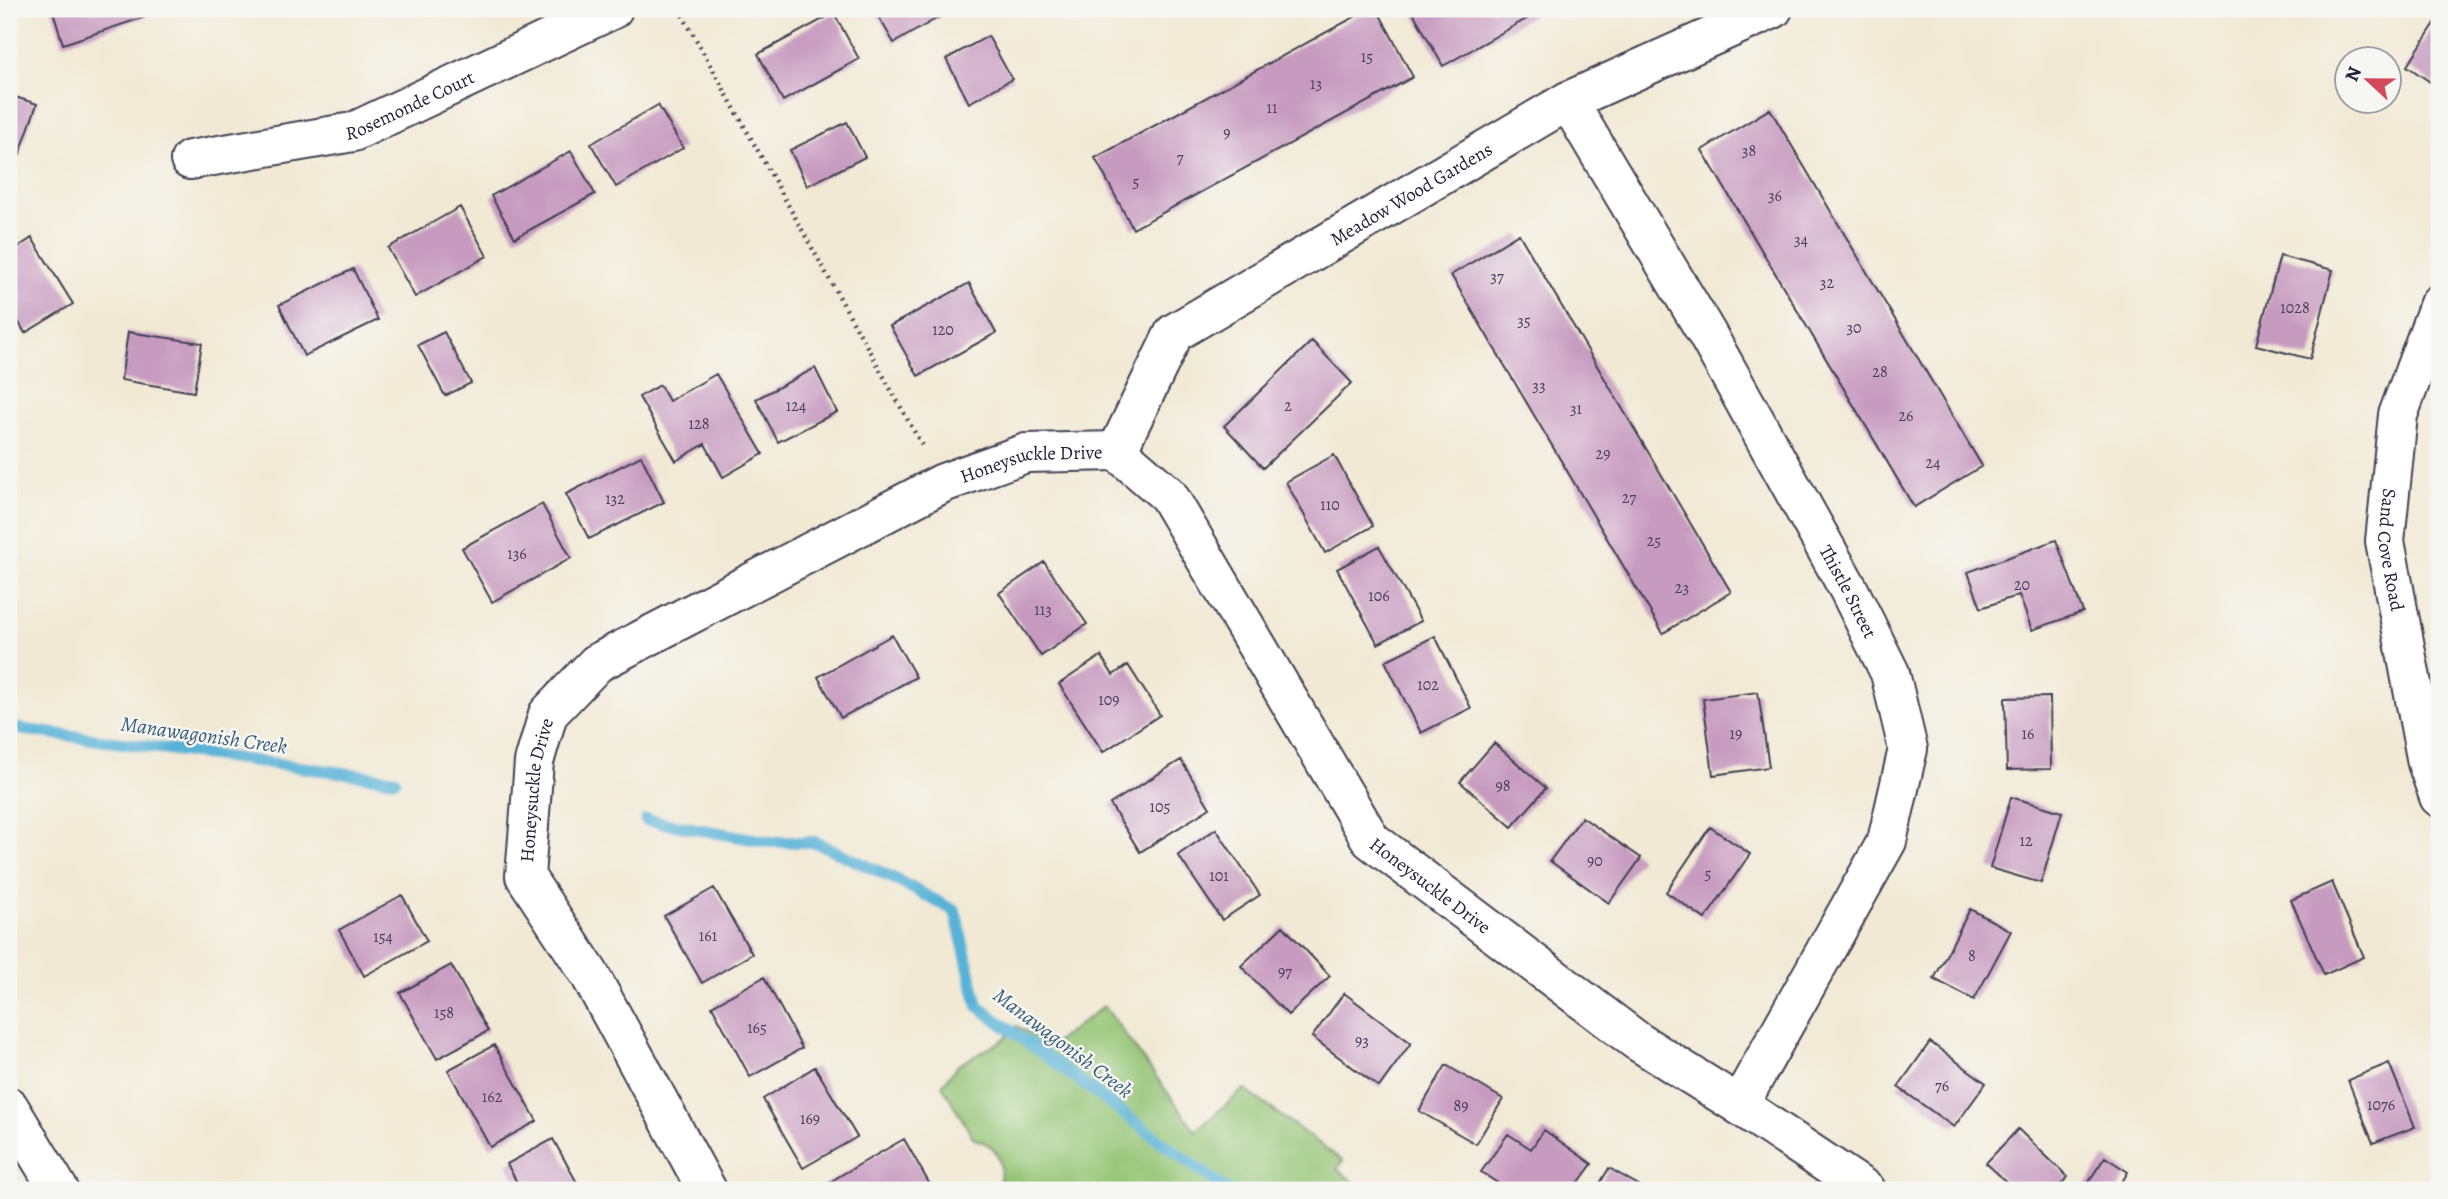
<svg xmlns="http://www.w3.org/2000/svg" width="2448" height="1199" viewBox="0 0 2448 1199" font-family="Alegreya,serif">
	<rect width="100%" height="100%" fill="#f6f6f2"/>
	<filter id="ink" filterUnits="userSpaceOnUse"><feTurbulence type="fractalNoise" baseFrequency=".0143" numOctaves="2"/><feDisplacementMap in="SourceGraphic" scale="14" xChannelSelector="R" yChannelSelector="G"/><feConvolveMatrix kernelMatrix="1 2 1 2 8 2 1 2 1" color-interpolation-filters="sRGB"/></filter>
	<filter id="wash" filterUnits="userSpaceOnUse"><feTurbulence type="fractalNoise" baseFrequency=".00686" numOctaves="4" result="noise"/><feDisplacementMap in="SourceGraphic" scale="28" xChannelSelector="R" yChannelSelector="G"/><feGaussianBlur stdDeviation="1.57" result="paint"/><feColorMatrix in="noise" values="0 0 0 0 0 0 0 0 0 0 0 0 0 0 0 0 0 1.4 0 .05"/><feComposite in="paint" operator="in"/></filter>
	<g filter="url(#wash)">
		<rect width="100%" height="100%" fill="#f1e9d4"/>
		<path fill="#94c474" stroke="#5b7358" stroke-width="2" d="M 1104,1006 L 1196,1131 L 1244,1089 L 1343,1161 L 1337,1169 L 1364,1190 L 998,1190 C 1004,1166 1002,1146 974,1139 L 942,1085 L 958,1065 L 1002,1041 L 1017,1026 L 1051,1046 Z"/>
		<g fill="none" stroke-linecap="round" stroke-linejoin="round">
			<path stroke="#59b2d7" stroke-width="12" d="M 9,724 L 19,729 L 395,780
				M 646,820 L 769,842 L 815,842 L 891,877 L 955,911 L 978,1006 L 1227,1190"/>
		</g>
		<g id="blocks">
			<path fill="#c79bc0" d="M 52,9 L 142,9 L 145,17 L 63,44 Z
				M 874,9 L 953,9 L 894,43 Z
				M 1369,9 L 1377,9 L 1413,77 L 1133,229 L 1095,158 Z
				M 1411,9 L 1544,9 L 1443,66 Z
				M 834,13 L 859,59 L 783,101 L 758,54 Z
				M 2439,17 L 2439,81 L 2436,86 L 2407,66 Z
				M 988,36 L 1012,79 L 969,103 L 946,59 Z
				M 9,95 L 37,104 L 9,185 Z
				M 658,105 L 683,148 L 616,187 L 591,144 Z
				M 1770,109 L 1982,466 L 1914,507 L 1702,150 Z
				M 847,122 L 865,157 L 807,186 L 790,150 Z
				M 571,151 L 595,194 L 515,238 L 491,196 Z
				M 460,207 L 487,256 L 415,297 L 388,248 Z
				M 1519,234 L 1731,592 L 1663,633 L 1451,275 Z
				M 32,238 L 73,304 L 25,333 L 9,306 L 9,253 Z
				M 2280,256 L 2333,270 L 2310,359 L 2256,345 Z
				M 353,269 L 378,320 L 304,356 L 279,305 Z
				M 969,283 L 996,333 L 918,376 L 890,326 Z
				M 128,332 L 202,343 L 194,392 L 121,380 Z
				M 444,332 L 471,383 L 445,396 L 418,345 Z
				M 1312,341 L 1352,383 L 1263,468 L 1224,426 Z
				M 815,368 L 837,412 L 778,442 L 756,399 Z
				M 716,374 L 763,454 L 723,477 L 705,444 L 676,461 L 639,397 L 660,385 L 669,401 Z
				M 1334,455 L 1373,526 L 1325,553 L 1286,482 Z
				M 641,456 L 664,502 L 589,539 L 566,494 Z
				M 542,504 L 571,558 L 492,602 L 462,548 Z
				M 2056,540 L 2083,612 L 2032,630 L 2019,595 L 1981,608 L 1968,572 Z
				M 1379,546 L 1421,621 L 1378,644 L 1337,569 Z
				M 1044,562 L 1087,624 L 1041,656 L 999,593 Z
				M 892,635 L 916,677 L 841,718 L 818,677 Z
				M 1435,636 L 1471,708 L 1421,733 L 1385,661 Z
				M 1101,656 L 1113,675 L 1128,665 L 1160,715 L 1103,752 L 1059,684 Z
				M 1758,692 L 1769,767 L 1713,775 L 1703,699 Z
				M 2050,697 L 2051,769 L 2007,770 L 2005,698 Z
				M 1494,743 L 1546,788 L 1512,827 L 1460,782 Z
				M 1181,760 L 1210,808 L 1140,852 L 1110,804 Z
				M 2011,797 L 2062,812 L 2041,883 L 1990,868 Z
				M 1582,817 L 1641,858 L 1609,903 L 1550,861 Z
				M 1710,827 L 1750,854 L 1705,919 L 1666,892 Z
				M 1216,829 L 1260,895 L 1222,920 L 1178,855 Z
				M 2332,882 L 2364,957 L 2324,975 L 2291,900 Z
				M 714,888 L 752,954 L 702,983 L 664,916 Z
				M 402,895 L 427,941 L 364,976 L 339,930 Z
				M 1970,909 L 2011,931 L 1974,1000 L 1934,979 Z
				M 1283,926 L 1330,976 L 1288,1015 L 1241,966 Z
				M 451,965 L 488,1031 L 437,1059 L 400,993 Z
				M 764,977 L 802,1048 L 750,1077 L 712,1006 Z
				M 1344,993 L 1411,1043 L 1379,1087 L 1312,1037 Z
				M 1930,1042 L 1986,1083 L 1954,1127 L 1898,1087 Z
				M 494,1045 L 537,1121 L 490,1147 L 448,1070 Z
				M 2389,1063 L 2415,1127 L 2373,1143 L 2348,1080 Z
				M 1446,1065 L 1503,1099 L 1476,1144 L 1419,1111 Z
				M 815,1067 L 857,1137 L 803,1168 L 763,1099 Z
				M 2018,1129 L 2068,1177 L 2056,1190 L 2015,1190 L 1986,1163 Z
				M 1544,1130 L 1592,1164 L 1573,1190 L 1508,1190 L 1481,1172 L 1508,1134 L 1531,1149 Z
				M 553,1139 L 581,1190 L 521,1190 L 507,1164 Z
				M 904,1139 L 933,1190 L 817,1190 L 843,1174 Z
				M 2105,1157 L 2128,1172 L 2117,1190 L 2083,1190 Z
				M 1609,1168 L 1647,1190 L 1596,1190 Z"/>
		</g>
	</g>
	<g filter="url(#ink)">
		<use href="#blocks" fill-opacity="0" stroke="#414052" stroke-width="2"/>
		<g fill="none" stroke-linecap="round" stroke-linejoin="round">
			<defs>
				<g id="minor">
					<path id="s1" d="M 1568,101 L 1707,334 L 1849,590 L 1890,673 L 1908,749 L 1887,841 L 1739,1105"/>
					<path id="s2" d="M 190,160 L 353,132 L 613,9"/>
					<path id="s3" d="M 2439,304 L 2398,415 L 2385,541 L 2427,763 L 2439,797"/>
					<path id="s4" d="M 1117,451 L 1174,333 L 1568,101 L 1773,9"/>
					<path id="s5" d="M 707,1190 L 590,975 L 525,876 L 534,762 L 548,714 L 597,663 L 943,483 L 1026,453 L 1117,451 L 1168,495 L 1371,840 L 1637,1041 L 1739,1105 L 1866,1190"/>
				</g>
				<path id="highway" d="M 9,1107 L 59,1190"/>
			</defs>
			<use href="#minor" stroke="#414052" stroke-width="42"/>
			<use href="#highway" stroke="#414052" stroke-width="42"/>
			<path stroke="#414052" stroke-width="4.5" stroke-dasharray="2 5" stroke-linecap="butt" d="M 679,9 L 924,449"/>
			<use href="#minor" stroke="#fff" stroke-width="38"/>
			<use href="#highway" stroke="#fff" stroke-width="38"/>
		</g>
	</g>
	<g text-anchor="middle" stroke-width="5" stroke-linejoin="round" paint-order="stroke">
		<g font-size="16" fill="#4b405c">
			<text x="1367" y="62">15</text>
			<text x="1316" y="89">13</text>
			<text x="1272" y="113">11</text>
			<text x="1227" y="138">9</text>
			<text x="1749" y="156">38</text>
			<text x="1180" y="163">7</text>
			<text x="1136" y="187">5</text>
			<text x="1775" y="201">36</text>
			<text x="1801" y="245">34</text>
			<text x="1497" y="282">37</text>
			<text x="1827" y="288">32</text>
			<text x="2295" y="313">1028</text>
			<text x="1524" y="326">35</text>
			<text x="1854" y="333">30</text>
			<text x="943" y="335">120</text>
			<text x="1880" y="377">28</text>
			<text x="1539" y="391">33</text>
			<text x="796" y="411">124</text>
			<text x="1288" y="411">2</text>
			<text x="1576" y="414">31</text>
			<text x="1906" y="421">26</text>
			<text x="699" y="429">128</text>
			<text x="1603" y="459">29</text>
			<text x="1933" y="468">24</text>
			<text x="1629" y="503">27</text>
			<text x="615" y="504">132</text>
			<text x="1330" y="510">110</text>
			<text x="1654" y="546">25</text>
			<text x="517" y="559">136</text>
			<text x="2022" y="590">20</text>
			<text x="1682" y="593">23</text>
			<text x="1379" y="601">106</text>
			<text x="1043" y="615">113</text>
			<text x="1428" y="690">102</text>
			<text x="1109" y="705">109</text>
			<text x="1736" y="739">19</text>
			<text x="2028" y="739">16</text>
			<text x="1503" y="791">98</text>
			<text x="1160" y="812">105</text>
			<text x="2026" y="846">12</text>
			<text x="1595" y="866">90</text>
			<text x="1708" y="879">5</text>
			<text x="1219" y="881">101</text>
			<text x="708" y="941">161</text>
			<text x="383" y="942">154</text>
			<text x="1972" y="961">8</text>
			<text x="1285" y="977">97</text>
			<text x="444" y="1018">158</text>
			<text x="757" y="1033">165</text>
			<text x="1362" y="1046">93</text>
			<text x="1942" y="1091">76</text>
			<text x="492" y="1102">162</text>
			<text x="2381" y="1110">1076</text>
			<text x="1461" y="1111">89</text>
			<text x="810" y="1124">169</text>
		</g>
		<g font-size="19" fill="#22223b" stroke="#f6f6f2">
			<text dy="7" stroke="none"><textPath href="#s2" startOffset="228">Rosemonde Court</textPath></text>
			<text dy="7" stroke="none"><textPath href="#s4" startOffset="406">Meadow Wood Gardens</textPath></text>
			<text dy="7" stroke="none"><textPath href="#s5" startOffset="1080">Honeysuckle Drive</textPath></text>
			<text dy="7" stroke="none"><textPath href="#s3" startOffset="254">Sand Cove Road</textPath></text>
			<text dy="7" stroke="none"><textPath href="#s1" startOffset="565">Thistle Street</textPath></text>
			<text dy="7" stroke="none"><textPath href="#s5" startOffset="450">Honeysuckle Drive</textPath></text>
			<text dy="7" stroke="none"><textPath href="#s5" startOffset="1710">Honeysuckle Drive</textPath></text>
		</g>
		<g font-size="21" font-style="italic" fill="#385c79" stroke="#f6f6f2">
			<text transform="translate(204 735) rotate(8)" y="7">Manawagonish Creek</text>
			<text transform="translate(1063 1043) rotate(37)" y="7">Manawagonish Creek</text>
		</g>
	</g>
	<rect width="2448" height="1199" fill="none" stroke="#f6f6f2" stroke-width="35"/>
	<g transform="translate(2368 80) rotate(292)"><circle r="33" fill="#f6f6f2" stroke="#a1a1a9" stroke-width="2"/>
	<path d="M0-5L12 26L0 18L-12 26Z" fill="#d1495b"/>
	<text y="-10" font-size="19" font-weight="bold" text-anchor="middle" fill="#22223b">N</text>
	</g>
</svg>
